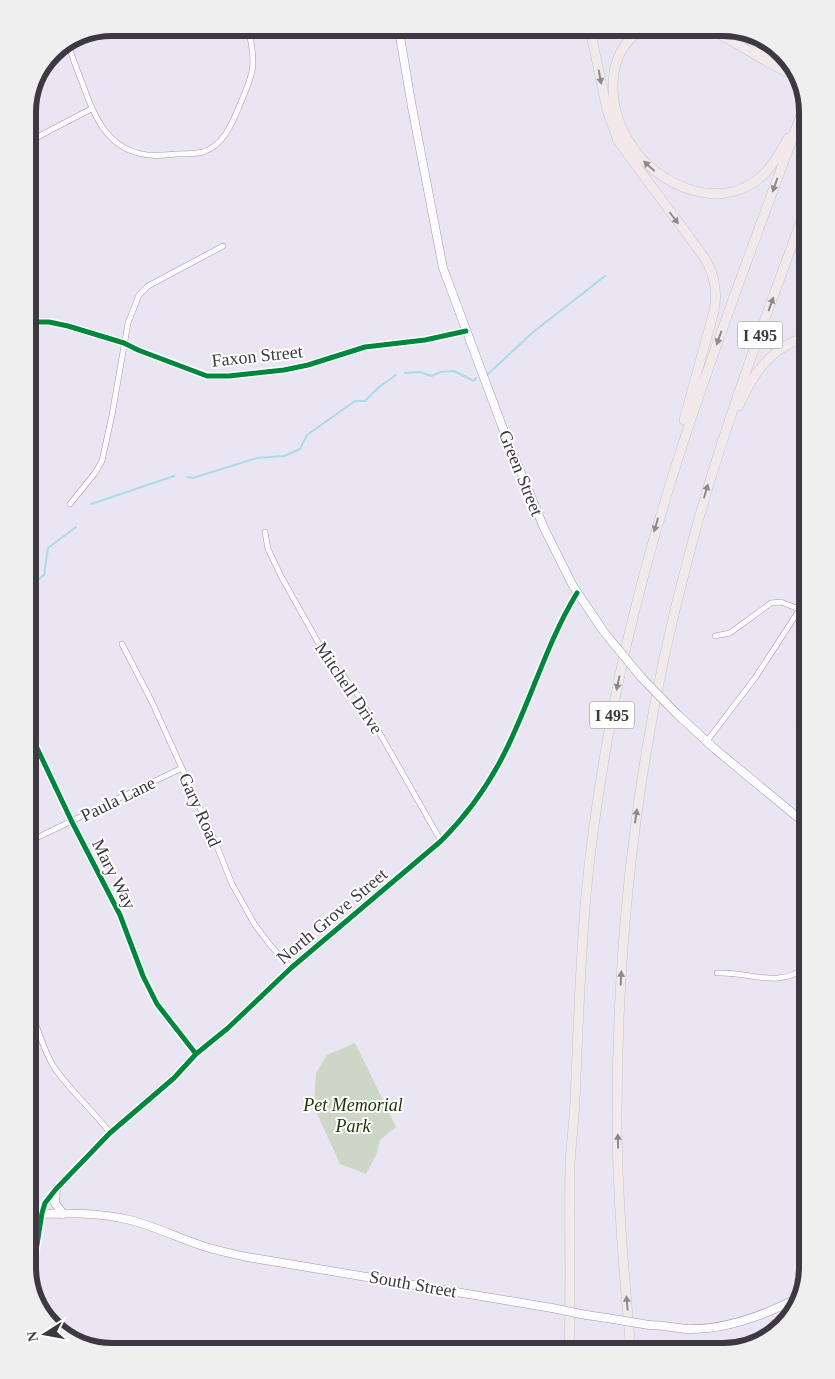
<svg xmlns="http://www.w3.org/2000/svg" width="835" height="1379" viewBox="0 0 835 1379" font-family="Georgia,serif">
	<rect width="100%" height="100%" fill="#eae5f2"/>
	<path fill="#ccd7c7" d="M 355,1043 L 396,1127 L 380,1140 L 376,1155 L 366,1174 L 340,1164 L 314,1107 L 316,1073 L 327,1055 Z"/>
	<g fill="none" stroke-linecap="round" stroke-linejoin="round">
		<path stroke="#aadbe7" stroke-width="2" d="M 405,373 L 420,372 L 431,376 L 441,372 L 454,371 L 474,381 L 476,378
			M 487,375 L 532,333 L 605,276
			M 187,477 L 193,478 L 257,458 L 284,456 L 300,449 L 307,435 L 355,401 L 365,401 L 379,387 L 396,375
			M 91,504 L 174,476
			M 28,587 L 44,575 L 48,548 L 76,527"/>
		<defs>
			<path id="street" d="M 68,42 C 71,56 78,71 83,85 C 93,114 106,145 138,153 C 150,157 164,155 176,154 C 185,154 195,154 203,152 C 225,145 233,121 241,102 C 254,73 256,64 249,32
				M 28,142 L 91,109
				M 28,322 L 49,322 L 68,326 L 124,343 L 138,350 L 207,376 L 229,376 L 284,370 L 308,365 L 365,347 L 425,340 L 466,331
				M 70,504 L 95,473 L 102,461 L 112,415 L 128,323 L 139,295 L 148,286 L 223,246
				M 265,532 L 268,549 L 282,578 L 319,644 L 358,695 L 441,841
				M 715,636 L 730,633 L 771,603 L 781,602 L 799,609
				M 122,644 L 152,702 L 214,839 L 232,884 L 255,925 L 271,946 L 291,968
				M 799,726 L 807,720
				M 28,729 L 72,822 L 120,915 L 143,976 L 157,1004 L 196,1054
				M 707,741 L 755,678 L 807,598
				M 28,842 L 182,768
				M 717,973 C 750,971 778,990 807,966
				M 28,1002 C 36,1023 42,1048 54,1067 C 70,1091 93,1110 110,1133
				M 31,1282 L 42,1213 L 45,1203 L 56,1189 L 110,1133 L 174,1078 L 196,1054 L 228,1028 L 291,968 L 441,841 C 471,811 496,774 513,735 C 535,687 550,637 577,593"/>
			<path id="secondary" d="M 399,31 L 412,107 L 443,268 L 508,442 L 544,528 L 573,586 L 604,632
				M 677,714 L 715,749 L 807,825
				M 56,1189 L 55,1203 L 63,1214
				M 28,1214 C 61,1213 98,1212 130,1220 C 157,1227 180,1239 206,1247 C 219,1251 233,1254 247,1257 L 552,1308
				M 586,1315 L 607,1318
				M 649,1325 C 662,1325 675,1328 687,1329 C 726,1330 765,1315 798,1298"/>
			<path id="highway" d="M 709,28 L 775,66 L 799,78
				M 590,29 L 607,110 L 618,141 L 704,257 C 714,273 718,291 714,311 L 684,420
				M 643,29 C 622,42 613,61 613,86 C 613,106 619,126 630,143 C 657,187 724,215 765,173 C 775,163 781,150 788,138
				M 737,31 L 792,70
				M 739,406 C 753,373 771,347 807,337
				M 569,1351 C 571,1289 569,1227 570,1165 C 571,1143 574,1122 575,1101 C 578,1032 580,963 586,895 C 592,831 602,767 614,704 C 654,496 733,301 805,104
				M 631,1351 C 624,1273 617,1195 617,1116 C 617,925 640,735 690,551 C 721,433 765,319 807,205"/>
		</defs>
		<use href="#street" stroke="#a19da7" stroke-width="6"/>
		<use href="#secondary" stroke="#a19da7" stroke-width="9"/>
		<use href="#highway" stroke="#c6c3c9" stroke-width="10"/>
		<use href="#street" stroke="#fcfbfd" stroke-width="5"/>
		<use href="#secondary" stroke="#fcfbfd" stroke-width="8"/>
		<use href="#highway" stroke="#f2eaea" stroke-width="9"/>
		<defs>
			<path id="secondary-bridge" d="M 604,632 L 641,677 L 677,714
				M 552,1308 L 586,1315
				M 607,1318 L 649,1325"/>
		</defs>
		<use href="#secondary-bridge" stroke="#a19da7" stroke-width="9" stroke-linecap="butt"/>
		<use href="#secondary-bridge" stroke="#fcfbfd" stroke-width="8"/>
		<defs>
			<path id="cycleway" d="M 28,322 L 49,322 L 68,326 L 124,343 L 138,350 L 207,376 L 229,376 L 284,370 L 308,365 L 365,347 L 425,340 L 466,331
				M 28,729 L 72,822 L 120,915 L 143,976 L 157,1004 L 196,1054
				M 31,1282 L 42,1213 L 45,1203 L 56,1189 L 110,1133 L 174,1078 L 196,1054 L 228,1028 L 291,968 L 441,841 C 471,811 496,774 513,735 C 535,687 550,637 577,593"/>
		</defs>
		<use href="#cycleway" stroke="#fff" stroke-width="8"/>
		<use href="#cycleway" stroke="#00873e" stroke-width="5"/>
	</g>
	<defs><path id="oneway-solid" d="M-6-.8H1V-3.2L6.5 0L1 3.2V.8H-6Z" transform="scale(1.25)"/></defs>
	<g fill="#8e898e">
		<use href="#oneway-solid" transform="translate(600 77) rotate(79)"/>
		<use href="#oneway-solid" transform="translate(649 166) rotate(-138)"/>
		<use href="#oneway-solid" transform="translate(775 185) rotate(110)"/>
		<use href="#oneway-solid" transform="translate(674 218) rotate(53)"/>
		<use href="#oneway-solid" transform="translate(771 304) rotate(-70)"/>
		<use href="#oneway-solid" transform="translate(719 338) rotate(110)"/>
		<use href="#oneway-solid" transform="translate(706 491) rotate(-74)"/>
		<use href="#oneway-solid" transform="translate(656 525) rotate(106)"/>
		<use href="#oneway-solid" transform="translate(618 683) rotate(102)"/>
		<use href="#oneway-solid" transform="translate(636 816) rotate(-82)"/>
		<use href="#oneway-solid" transform="translate(621 978) rotate(-87)"/>
		<use href="#oneway-solid" transform="translate(618 1141) rotate(-91)"/>
		<use href="#oneway-solid" transform="translate(627 1303) rotate(-95)"/>
	</g>
	<g text-anchor="middle" stroke-width="4" stroke-linejoin="round" paint-order="stroke">
		<g fill="#fff" stroke="#77747b" stroke-width="1">
			<rect x="737.5" y="321.5" width="45" height="27" rx="4"/>
			<rect x="589.5" y="701.5" width="45" height="27" rx="4"/>
		</g>
		<g font-size="16" font-weight="bold" fill="#3d3942">
			<text x="760" y="341">I 495</text>
			<text x="612" y="721">I 495</text>
		</g>
		<g font-size="18" fill="#3d3942" stroke="#fff">
			<text transform="translate(257 356) rotate(-6)" y="6">Faxon Street</text>
			<text transform="translate(521 473) rotate(68)" y="6">Green Street</text>
			<text transform="translate(349 688) rotate(56)" y="6">Mitchell Drive</text>
			<text transform="translate(118 799) rotate(-26)" y="6">Paula Lane</text>
			<text transform="translate(200 810) rotate(66)" y="6">Gary Road</text>
			<text transform="translate(114 874) rotate(63)" y="6">Mary Way</text>
			<text transform="translate(332 916) rotate(-40)" y="6">North Grove Street</text>
			<text transform="translate(413 1284) rotate(10)" y="6">South Street</text>
		</g>
		<g font-size="18" font-style="italic" fill="#193400" stroke="#fff">
			<text x="353" y="1111">Pet Memorial<tspan x="353" dy="21">Park</tspan></text>
		</g>
	</g>
	<path d="M0 0H835V1379H0ZM112 36H723A76 76 0 0 1 799 112V1267A76 76 0 0 1 723 1343H112A76 76 0 0 1 36 1267V112A76 76 0 0 1 112 36Z" fill="#efeff0" fill-rule="evenodd"/>
	<path fill="none" stroke="#3d3942" stroke-width="6" d="M112 36H723A76 76 0 0 1 799 112V1267A76 76 0 0 1 723 1343H112A76 76 0 0 1 36 1267V112A76 76 0 0 1 112 36Z"/>
	<g transform="translate(45 1334) rotate(259)" stroke="#ffffff" stroke-width="4" paint-order="stroke">
	<path d="M0-4L9 19L0 12L-9 19Z" fill="#3d3942"/>
	<text y="-8" font-size="14" font-weight="bold" text-anchor="middle" fill="#3d3942">N</text>
	</g>
</svg>
